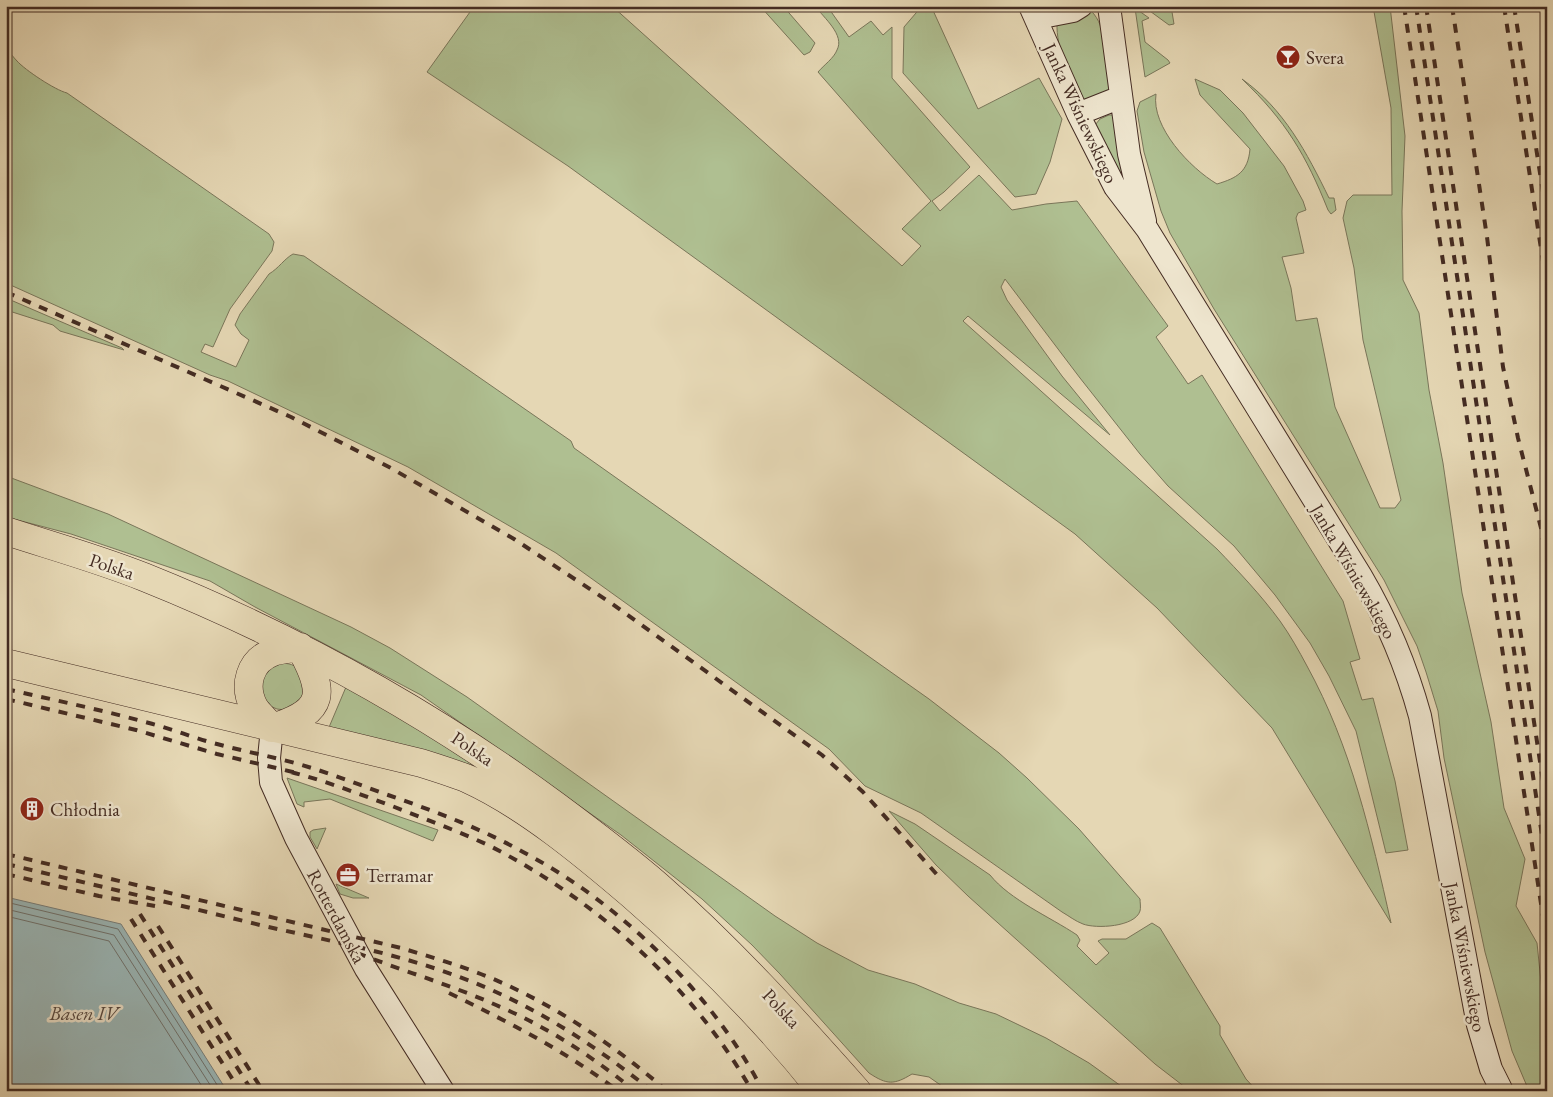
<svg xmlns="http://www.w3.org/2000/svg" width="1553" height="1097" viewBox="0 0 1553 1097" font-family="'EB Garamond',serif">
	<rect width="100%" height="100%" fill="#e5d7b4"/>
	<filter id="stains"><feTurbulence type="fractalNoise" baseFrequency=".004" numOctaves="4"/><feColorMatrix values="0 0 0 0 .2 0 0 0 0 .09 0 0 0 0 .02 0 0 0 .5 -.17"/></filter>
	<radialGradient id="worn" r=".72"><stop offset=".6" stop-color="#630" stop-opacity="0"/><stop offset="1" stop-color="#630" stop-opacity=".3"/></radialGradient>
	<path fill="#afbf91" stroke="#7a765a" d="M 463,6 L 612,6 L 902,266 L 921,246 L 902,229 L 931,201 L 818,72 C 824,65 834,58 837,50 C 845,35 824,18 815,6 L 827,6 L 849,37 L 871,21 L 883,35 L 892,27 L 892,78 L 970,167 L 944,192 L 932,201 L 940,211 L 979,175 L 1012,210 L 1046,204 L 1077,201 L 1168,326 L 1156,337 L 1188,384 L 1202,375 L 1343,601 L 1360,659 L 1350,662 L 1362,700 L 1373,698 L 1395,781 L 1408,850 L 1386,853 L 1356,731 L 1329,676 L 1310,643 L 1275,595 L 1234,546 L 1168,486 L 1140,454 L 1080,378 L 1005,279 L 1001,287 L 1007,300 L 1062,376 L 1110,435 L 968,316 L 963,321 L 1217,549 C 1239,572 1261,595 1280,621 C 1290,635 1299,651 1307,666 C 1351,746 1371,834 1391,923 L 1272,728 L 1157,608 L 1075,534 L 568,166 L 427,72 L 470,12 Z
		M 760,6 L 783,6 L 815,43 L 810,52 L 804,55 Z
		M 922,6 L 931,6 L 978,109 L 1039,78 L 1062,119 L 1050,162 L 1036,194 L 1015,197 L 903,73 L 904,27 Z
		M 1143,6 L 1171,6 L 1174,24 L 1169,25 Z
		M 1373,6 L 1390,6 L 1405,136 L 1402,211 L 1403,280 L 1419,313 L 1429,390 L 1443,463 L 1462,593 L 1491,722 L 1504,808 L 1525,859 L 1516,906 L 1537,943 L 1547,1040 L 1547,1091 L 1529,1091 L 1512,1051 L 1485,952 L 1444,758 L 1438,711 L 1426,672 L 1417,646 L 1384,580 L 1214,309 L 1170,233 L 1161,211 L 1144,152 L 1137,111 L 1140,102 L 1156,94 C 1151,127 1190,168 1217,184 C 1237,178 1248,172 1250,149 L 1200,95 L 1195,79 L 1220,90 L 1243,113 L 1284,166 L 1303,201 L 1306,210 L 1298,213 L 1296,218 L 1304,253 L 1282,257 L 1291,288 L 1296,321 L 1317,318 L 1335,407 L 1380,508 L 1395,508 L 1401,500 L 1363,340 L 1354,268 L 1343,218 L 1347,201 L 1353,195 L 1392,195 L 1391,108 Z
		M 1135,8 L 1149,18 L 1142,21 L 1145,42 L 1168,60 L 1170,63 L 1145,77 Z
		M 1091,11 C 1107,25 1109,68 1113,89 L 1098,101 L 1082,100 C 1070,75 1056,51 1057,22 Z
		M 6,50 C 11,53 13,57 17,61 C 25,70 55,90 67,93 L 269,234 L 274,242 L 272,251 L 230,309 L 213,347 L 205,344 L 201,352 L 236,367 L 249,340 L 241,334 L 235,325 L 240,314 L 269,274 C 279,268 284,259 293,254 L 304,256 L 571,441 L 574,448 L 929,699 L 999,753 L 1027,778 L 1079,829 L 1140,899 C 1140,902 1141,908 1140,911 C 1135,927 1096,929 1083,924 C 1075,921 1069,916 1062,912 L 921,813 L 865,786 L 829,749 L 556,553 L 408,467 L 228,381 L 210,375 L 6,283 Z
		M 1242,79 C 1284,109 1307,153 1329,198 L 1334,198 L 1336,210 L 1331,214 L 1328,210 C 1306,155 1286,121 1242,79 Z
		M 1109,115 L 1113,115 L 1138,208 L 1095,125 L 1100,119 Z
		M 6,298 L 122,348 L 124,350 L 60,331 L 53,325 L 6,310 Z
		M 6,476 L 108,514 L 351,627 L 390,648 L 467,697 L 775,916 L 817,943 L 868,970 L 915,984 L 959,1003 L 996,1014 L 1046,1038 L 1089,1063 L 1128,1091 L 949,1091 L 929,1077 L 912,1074 C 894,1085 887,1085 869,1073 L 780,974 L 752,945 L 702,899 L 621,835 L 421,695 L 255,607 L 210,581 L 71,534 L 6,517 Z
		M 275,663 C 286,663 292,663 301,670 L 303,698 L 285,710 L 277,709 L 270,706 L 264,701 L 260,679 Z
		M 346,687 L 436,738 L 478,759 L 537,801 L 594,845 L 697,934 L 739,975 L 842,1091 L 832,1091 C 788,1037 745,982 693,936 C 659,904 622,875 585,847 C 549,818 513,787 470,769 C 424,750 375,742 327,732 Z
		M 287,778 L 438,830 L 433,841 L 330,799 L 304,802 L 304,807 L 297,804 Z
		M 889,811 L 915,824 L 990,875 C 1010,900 1050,917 1077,935 L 1080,940 L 1077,946 L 1096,965 L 1109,953 L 1098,941 L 1102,939 L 1126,939 L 1152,923 L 1160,928 L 1220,1026 L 1220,1035 L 1246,1079 L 1257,1091 L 1190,1091 L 1155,1064 L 968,896 L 936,865 Z
		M 326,828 L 317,849 L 310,837 L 310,832 L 313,830 Z
		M 336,884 L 369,898 L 353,898 L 340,894 Z"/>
	<path fill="#9ab7b8" stroke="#787f7c" d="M 6,897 L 121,924 L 227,1091 L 6,1091 Z"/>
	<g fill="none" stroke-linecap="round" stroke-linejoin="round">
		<path stroke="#6f726e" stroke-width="1" d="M 6,902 L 118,929 L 221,1091
			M 6,909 L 114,935 L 214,1091
			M 6,916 L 109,941 L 205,1091"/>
		<defs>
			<path id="secondary" d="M 1030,6 L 1078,114 L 1115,187 L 1147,229 L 1361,576 C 1388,622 1406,665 1420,716 L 1478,1025 L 1491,1069 L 1502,1091
				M 1109,6 L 1129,154 L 1145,221
				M 1037,18 L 1073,11 L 1081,6
				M 1078,114 L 1121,97
				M 272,728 L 269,758 L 271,782 L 296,838 L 366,969 L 443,1091"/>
			<path id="highway" d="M 6,531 C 52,546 99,559 144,577 C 291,636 429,712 556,806 C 591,832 626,858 658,886 C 730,949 794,1020 857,1091
				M 6,663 L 421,763 C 437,768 453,773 468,779 C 525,805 584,854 632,895 C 701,955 765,1019 822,1091
				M 272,728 C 267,721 258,714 254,707 C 243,686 249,661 273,652 C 281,649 291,649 300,647
				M 272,728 C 327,711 325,692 300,647"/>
		</defs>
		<use href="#secondary" stroke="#442c23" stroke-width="24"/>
		<use href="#highway" stroke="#442c23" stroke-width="29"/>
		<use href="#secondary" stroke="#eee5ce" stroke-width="22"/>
		<use href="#highway" stroke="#e5d7b4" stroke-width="28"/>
		<path stroke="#442c23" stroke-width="4" stroke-dasharray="9 9" stroke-linecap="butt" d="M 1404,6 L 1547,943
			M 1416,6 L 1547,868
			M 1426,6 L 1547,808
			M 1452,6 L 1487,237 L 1503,367 L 1518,438 L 1541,528 L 1547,566
			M 1504,6 L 1547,288
			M 1514,6 L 1547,218
			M 6,292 L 291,417 L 389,467 L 514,539 L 611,603 L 822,755 L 863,792 L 940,878
			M 6,689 C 54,700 102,710 149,723 C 172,729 194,738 217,744 C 243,751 269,756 295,763 C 327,772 357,784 388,795 C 434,811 480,828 523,852 C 620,903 712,993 763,1091
			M 6,699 L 136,730 L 217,754 L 297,773
			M 291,772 C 326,781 359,794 392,806 C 425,819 458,831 490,846 C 597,901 692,985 752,1091
			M 6,854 L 401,948 C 431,957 462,966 491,978 C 555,1005 614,1045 667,1091
			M 6,864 C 91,884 175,904 260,925 C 325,940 391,952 454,975 C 527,1001 591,1042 652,1091
			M 6,874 L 99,896 L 155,906
			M 140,914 L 252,1091
			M 131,919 L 240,1091
			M 158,926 L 263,1091
			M 357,953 C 403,971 451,985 496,1005 C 546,1026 593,1057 635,1091
			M 449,993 C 510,1023 564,1050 618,1091"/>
	</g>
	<defs>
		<symbol id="bar-disc" viewBox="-11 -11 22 22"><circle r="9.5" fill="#8f2418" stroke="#eee5ce"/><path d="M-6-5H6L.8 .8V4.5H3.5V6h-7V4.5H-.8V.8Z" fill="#fff"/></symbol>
		<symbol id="building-disc" viewBox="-11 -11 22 22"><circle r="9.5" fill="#8f2418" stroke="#eee5ce"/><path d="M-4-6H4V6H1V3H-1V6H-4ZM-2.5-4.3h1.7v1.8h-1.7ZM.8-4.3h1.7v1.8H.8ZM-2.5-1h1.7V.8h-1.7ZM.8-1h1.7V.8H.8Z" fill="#fff"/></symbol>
		<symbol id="office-disc" viewBox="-11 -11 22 22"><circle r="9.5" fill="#8f2418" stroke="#eee5ce"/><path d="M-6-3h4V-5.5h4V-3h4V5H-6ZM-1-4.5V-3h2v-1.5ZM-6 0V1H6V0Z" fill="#fff"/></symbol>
	</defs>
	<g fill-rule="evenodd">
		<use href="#bar-disc" x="1274" y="43" width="28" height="28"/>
		<use href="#building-disc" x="18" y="795" width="28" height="28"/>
		<use href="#office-disc" x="334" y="861" width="28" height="28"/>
	</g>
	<g text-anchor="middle" stroke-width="5" stroke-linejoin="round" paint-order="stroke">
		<g font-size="19" fill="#442c23" stroke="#eee5ce" text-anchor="start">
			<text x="1306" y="64">Svera</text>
			<text x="50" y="816">Chłodnia</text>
			<text x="366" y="882">Terramar</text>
		</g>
		<g font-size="19" fill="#442c23" stroke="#eee5ce">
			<text transform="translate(1081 113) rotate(65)" y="7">Janka Wiśniewskiego</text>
			<text transform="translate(112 566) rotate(19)" y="7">Polska</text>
			<text transform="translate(1354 571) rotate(60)" y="7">Janka Wiśniewskiego</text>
			<text transform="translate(473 748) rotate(34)" y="7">Polska</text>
			<text transform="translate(337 916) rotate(62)" y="7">Rotterdamska</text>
			<text transform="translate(1466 957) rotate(79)" y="7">Janka Wiśniewskiego</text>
			<text transform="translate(782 1008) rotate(47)" y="7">Polska</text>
		</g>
		<g font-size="20" font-style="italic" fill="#554841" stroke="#eee5ce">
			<text x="84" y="1020">Basen IV</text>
		</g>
	</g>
	<rect width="1553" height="1097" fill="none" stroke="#e5d7b4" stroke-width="25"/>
	<rect x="8" y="8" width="1538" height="1082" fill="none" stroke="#442c23" stroke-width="2.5"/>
	<rect x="12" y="12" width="1528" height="1072" fill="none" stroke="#442c23"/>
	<rect width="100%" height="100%" filter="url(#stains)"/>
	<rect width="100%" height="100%" fill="url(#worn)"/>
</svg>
